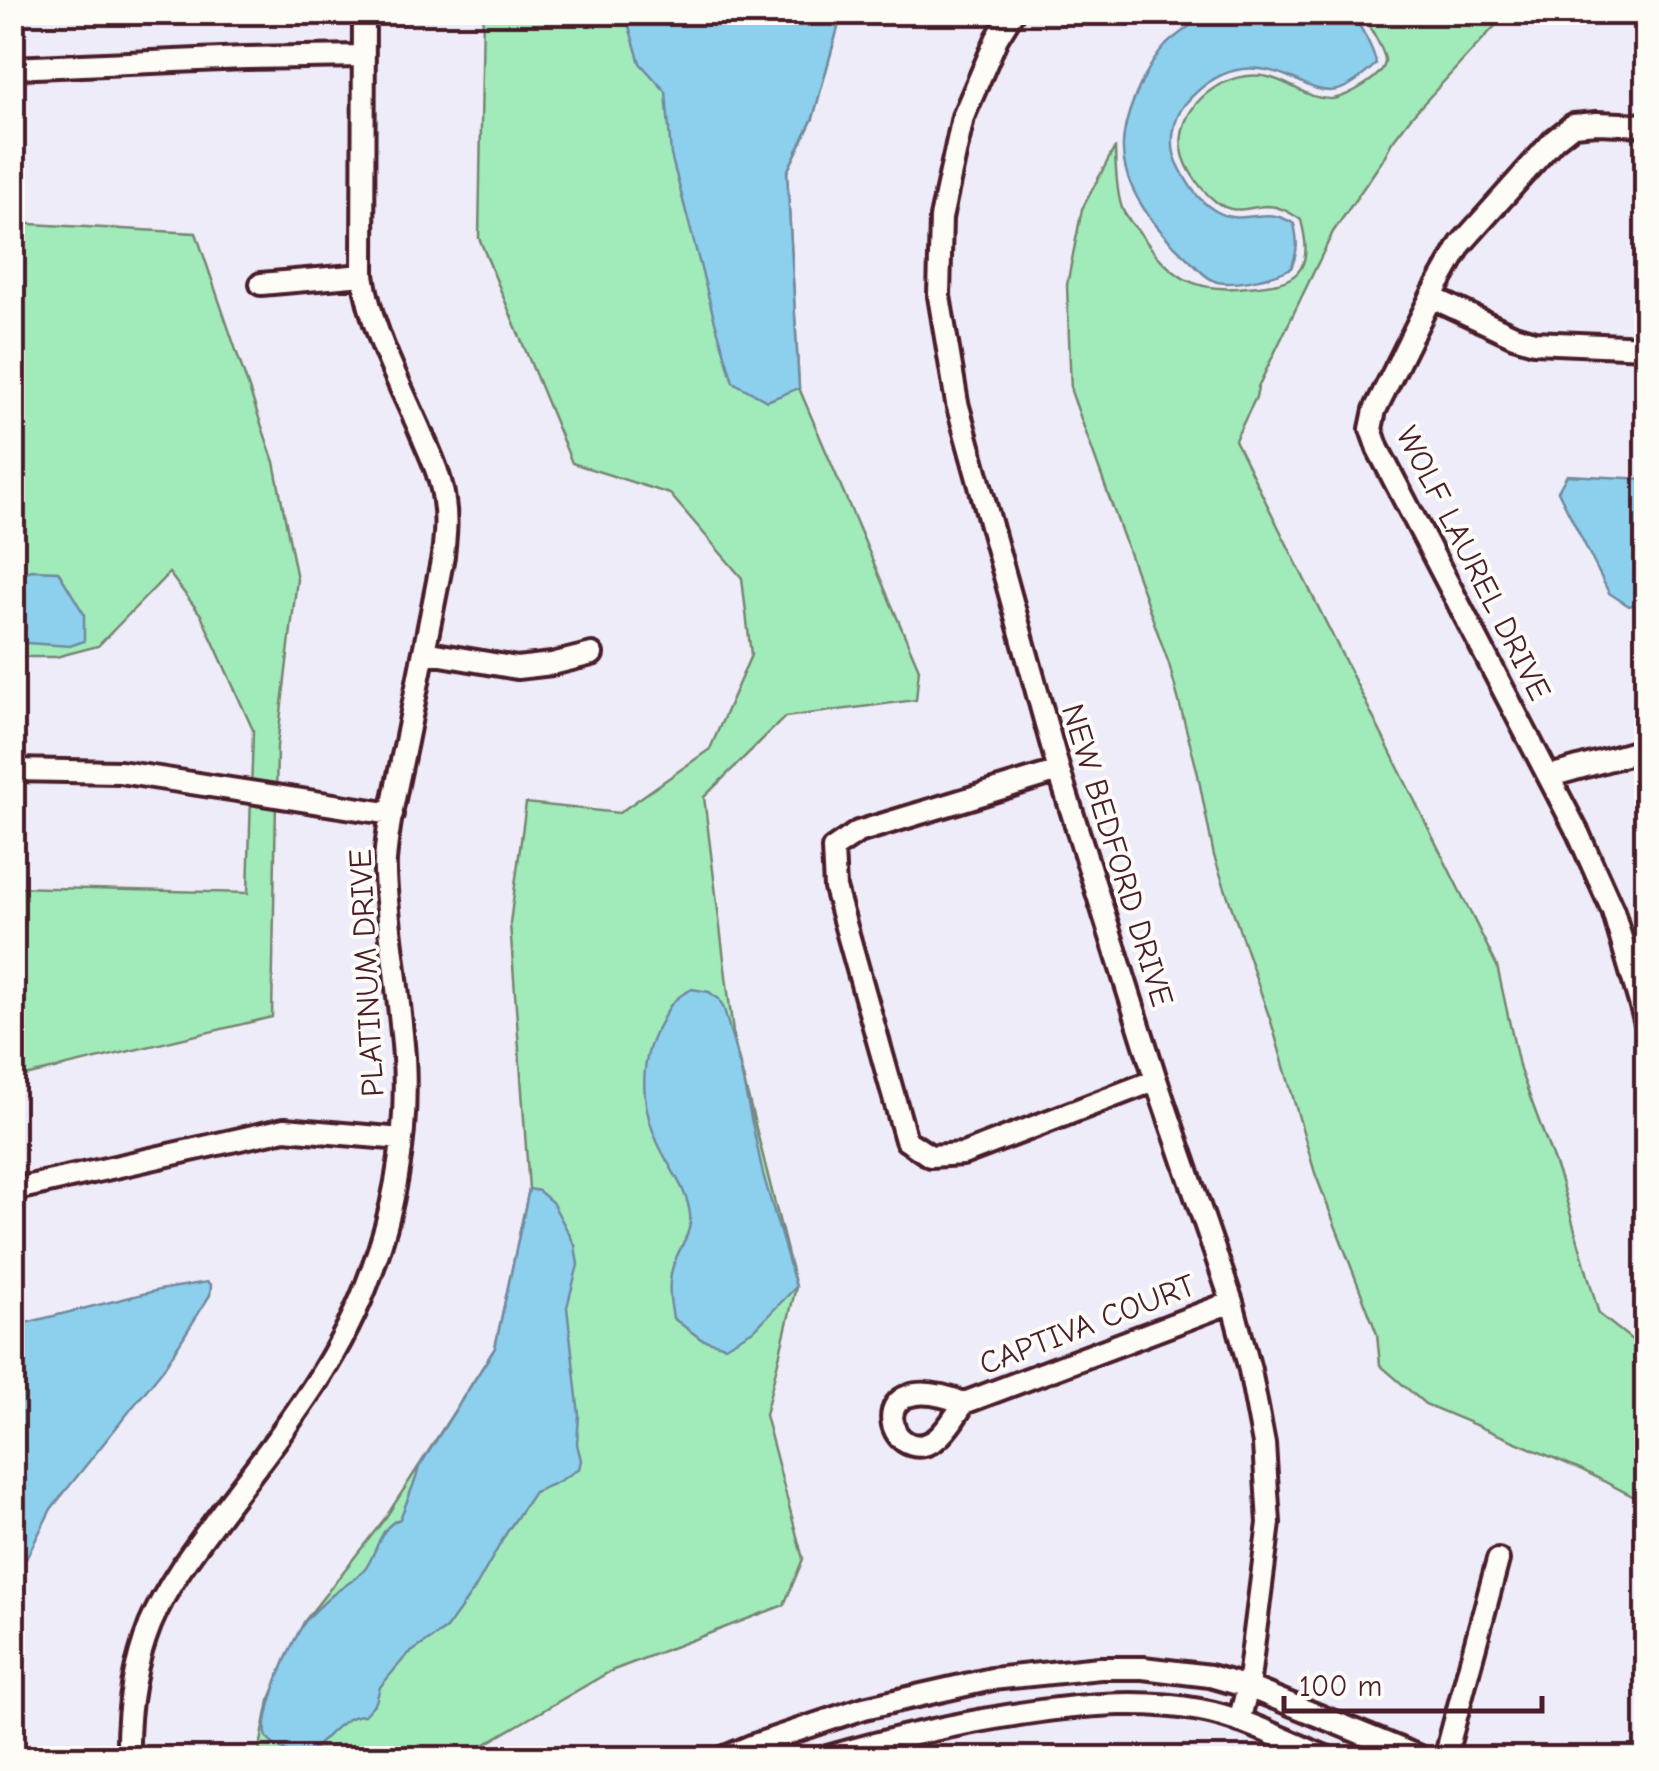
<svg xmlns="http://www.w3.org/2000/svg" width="1659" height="1771" viewBox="0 0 1659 1771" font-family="'Comic Neue',sans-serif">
	<rect width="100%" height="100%" fill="#eeecf8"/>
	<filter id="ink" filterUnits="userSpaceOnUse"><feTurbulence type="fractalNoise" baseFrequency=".01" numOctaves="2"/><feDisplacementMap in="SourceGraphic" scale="20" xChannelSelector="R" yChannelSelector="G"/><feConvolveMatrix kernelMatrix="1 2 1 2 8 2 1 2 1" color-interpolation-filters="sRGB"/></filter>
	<g filter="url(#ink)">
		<path fill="#a1ebba" stroke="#768572" stroke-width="2.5" d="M 483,13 L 842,13 L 813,118 L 787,172 L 799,388 L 919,669 L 916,700 L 785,717 L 704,797 L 734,1041 L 796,1287 L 765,1415 L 803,1559 L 784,1605 L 611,1671 L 461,1758 L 258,1758 L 269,1701 L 304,1622 L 386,1517 L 495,1348 L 529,1189 L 510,923 L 526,803 L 619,813 L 710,749 L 751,655 L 742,578 L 670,494 L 572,463 L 479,238 Z
			M 1361,13 L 1507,13 L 1411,117 L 1392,142 L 1382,161 L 1333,232 L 1258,387 L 1256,397 L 1235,440 L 1497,966 L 1520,1070 L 1560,1178 L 1599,1314 L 1641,1347 L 1646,1355 L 1646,1503 L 1580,1469 L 1425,1404 L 1380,1365 L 1377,1334 L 1315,1173 L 1272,1025 L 1214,856 L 1197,770 L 1169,664 L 1071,391 L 1067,285 L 1082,209 L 1115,147 C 1115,162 1117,195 1122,208 C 1125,217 1134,226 1140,233 C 1171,277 1193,294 1248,287 C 1264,285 1287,285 1298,272 C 1310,258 1305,236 1301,220 C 1291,213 1280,206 1266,206 C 1246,207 1234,216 1215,201 C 1197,186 1178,160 1182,135 C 1187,97 1231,69 1268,77 C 1291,82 1308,100 1332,99 C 1347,97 1386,76 1385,60 C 1385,53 1366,18 1361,13 Z
			M 12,223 L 196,233 L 274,462 L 297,579 L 277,746 L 272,1017 L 13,1079 L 13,887 L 248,893 L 253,730 L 201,615 L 169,573 L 98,646 L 56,657 L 13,657 Z"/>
		<path fill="#8cd0ed" stroke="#72899f" stroke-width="2.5" d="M 1209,12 L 1349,13 C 1359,21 1375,52 1376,64 C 1364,75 1347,91 1330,91 C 1317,91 1306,84 1294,79 C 1250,59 1216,68 1185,104 C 1173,119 1169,145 1177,162 C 1186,181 1196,199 1214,210 C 1245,229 1263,203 1294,224 C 1298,241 1298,252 1291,268 C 1275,277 1236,286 1217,282 C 1206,279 1196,266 1187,258 C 1154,227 1116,183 1124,134 C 1128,107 1147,65 1166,45 C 1179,33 1194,23 1209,12 Z
			M 625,13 L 842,13 L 813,118 L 787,172 L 799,388 L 767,401 L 733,382 L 714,318 L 671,155 L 666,92 L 640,63 Z
			M 1567,475 L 1646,479 L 1646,602 L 1629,606 L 1609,593 L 1558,491 Z
			M 31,570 L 58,571 L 84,614 L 84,641 L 70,646 L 13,642 L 13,578 Z
			M 692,989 L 709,992 L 719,999 L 724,1009 L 740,1067 L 763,1174 L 796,1287 L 755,1329 L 725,1346 L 701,1339 L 673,1318 C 669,1297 667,1278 676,1258 C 682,1244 692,1231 690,1215 C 688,1194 676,1177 666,1159 C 643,1119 635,1070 658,1028 C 669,1007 670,1000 692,989 Z
			M 529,1189 L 539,1191 L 552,1202 L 575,1245 L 578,1265 L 567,1307 L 579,1415 L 577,1444 L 581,1460 L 579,1469 L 556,1483 L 534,1492 L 507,1532 L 474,1590 L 446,1629 L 407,1655 L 380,1687 L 376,1702 L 364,1715 C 333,1715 318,1760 294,1754 C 286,1752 273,1746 268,1739 C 256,1722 294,1633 308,1618 C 317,1609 326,1600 336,1592 C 346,1585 359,1577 366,1568 C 377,1552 380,1525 400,1519 L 416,1478 L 419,1467 L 495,1348 Z
			M 207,1282 L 211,1285 L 210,1295 L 164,1368 L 51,1509 L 22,1567 L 13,1572 L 13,1326 L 159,1290 Z"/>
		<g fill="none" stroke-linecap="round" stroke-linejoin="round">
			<defs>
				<path id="minor" d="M 1013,12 L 997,38 L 963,117 L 941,218 L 939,296 L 957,403 L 1059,771 L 1156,1080 L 1232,1302 L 1250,1370 L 1264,1444 L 1269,1523 L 1248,1687 L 1239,1721
					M 12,68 L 245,58 L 363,56
					M 1646,125 L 1597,123 L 1573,125 L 1554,140 L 1461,244 L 1431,297 L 1375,410 L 1371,429 L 1378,449 L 1578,833 L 1613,911 L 1646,1023
					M 261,284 L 363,275
					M 1431,297 L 1514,336 L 1534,342 L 1646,347
					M 424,652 L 517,668 L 552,664 L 592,654
					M 12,770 L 120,772 L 392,814
					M 1059,771 L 858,832 L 833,849 L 835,888 L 906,1140 L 930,1156 L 963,1154 L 1156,1080
					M 1550,776 L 1646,749
					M 12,1190 L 285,1129 L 402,1139
					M 964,1403 C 956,1415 947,1431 935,1440 C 888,1471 858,1362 964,1403 L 1232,1302
					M 128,1758 C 127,1713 133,1668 150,1625 C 169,1580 199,1543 228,1504 C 283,1431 340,1361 371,1273 C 396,1205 408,1130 404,1057 C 401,1015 395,972 390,929 C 388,907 384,884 385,861 C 388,821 398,781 406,742 C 418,680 431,618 443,556 C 445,537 447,520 444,501 C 441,475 429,452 419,428 C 397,378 371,329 363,275 L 364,12
					M 723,1758 L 754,1745 L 864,1708 L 992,1679 L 1100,1668 L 1143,1668 L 1210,1676 L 1248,1687 L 1422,1758
					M 824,1758 C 895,1737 966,1721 1040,1711 C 1094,1704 1146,1700 1200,1710 C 1244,1718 1286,1741 1328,1758
					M 1445,1758 L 1498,1560"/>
			</defs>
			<use href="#minor" stroke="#4a1f2b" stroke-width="28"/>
			<use href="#minor" stroke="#fdfcf7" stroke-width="20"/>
		</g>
	</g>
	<g text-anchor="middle" stroke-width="8" stroke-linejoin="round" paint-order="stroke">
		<g font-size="32" fill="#4a1f2b" stroke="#fdfcf7">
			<text transform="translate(1474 563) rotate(63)" y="11">WOLF LAUREL DRIVE</text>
			<text transform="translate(1118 855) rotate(73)" y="11">NEW BEDFORD DRIVE</text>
			<text transform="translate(366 973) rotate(-93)" y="11">PLATINUM DRIVE</text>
			<text transform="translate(1087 1324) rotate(-21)" y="11">CAPTIVA COURT</text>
		</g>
	</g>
	<rect width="1659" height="1771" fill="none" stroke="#fdfcf7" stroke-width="50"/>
	<rect x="25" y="25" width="1609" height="1721" fill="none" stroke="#4a1f2b" stroke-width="4" filter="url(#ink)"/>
	<path d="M1284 1696v15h258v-15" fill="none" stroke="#4a1f2b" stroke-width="5"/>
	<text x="1299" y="1696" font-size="30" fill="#4a1f2b" stroke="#fdfcf7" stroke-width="8" paint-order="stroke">100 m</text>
</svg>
